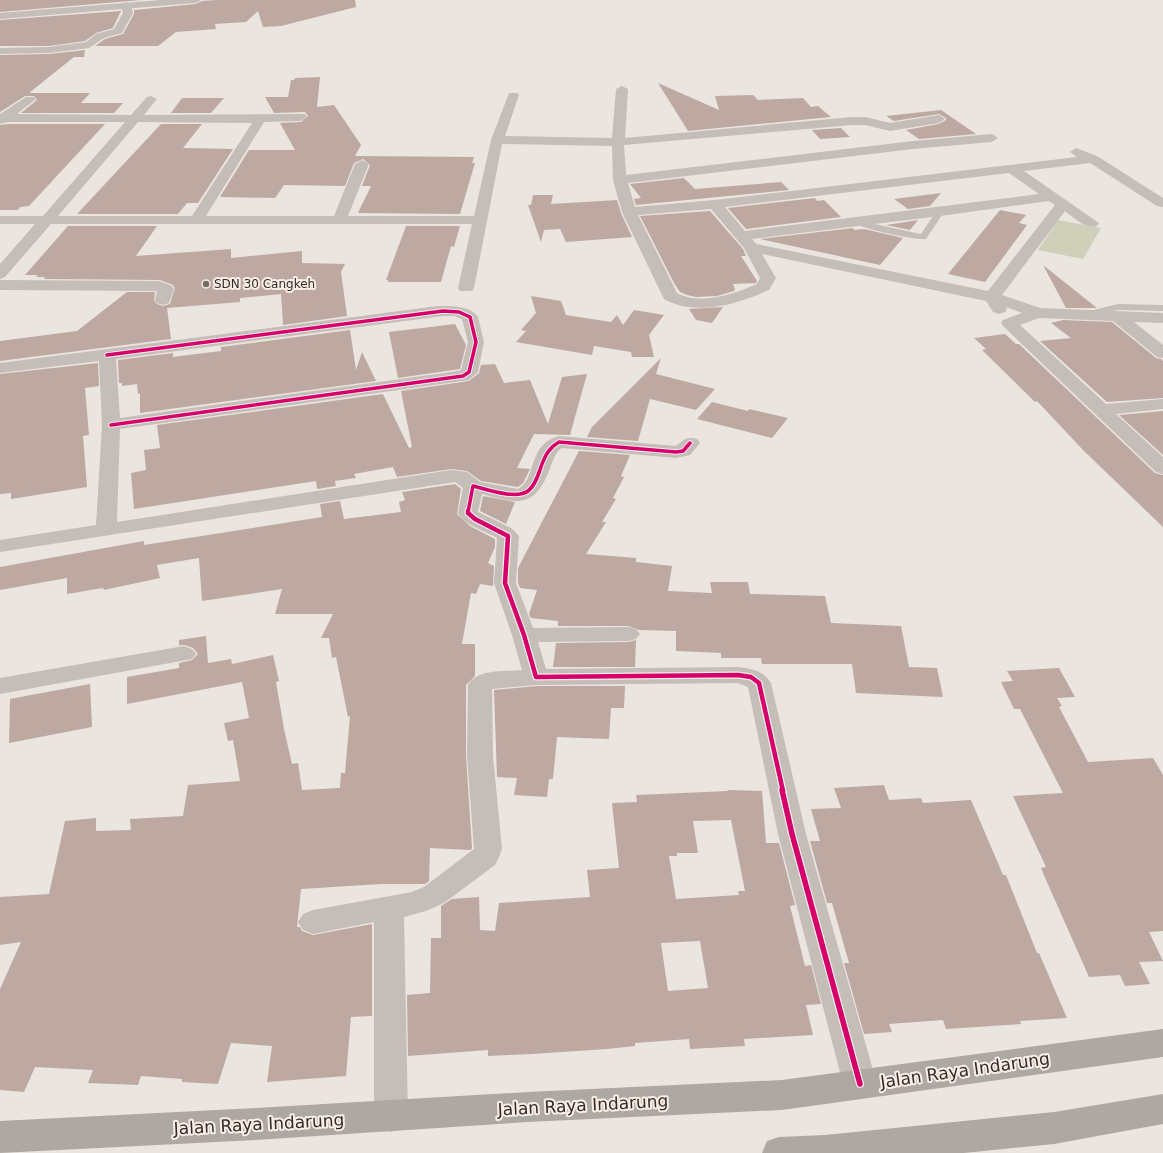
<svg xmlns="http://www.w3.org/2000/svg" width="1163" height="1153" viewBox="0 0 1163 1153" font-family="'DejaVu Sans',sans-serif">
	<rect width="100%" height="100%" fill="#ebe5df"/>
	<path fill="#ced0ba" d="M 1058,220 L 1101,228 L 1083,259 L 1038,250 Z"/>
	<path fill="#bea8a2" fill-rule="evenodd" d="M 0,0 L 142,0 L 0,12 Z
		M 216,0 L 355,0 L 356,7 L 281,26 L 263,27 L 258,11 L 246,22 L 215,24 L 216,29 L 176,32 L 158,46 L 95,46 L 105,39 L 123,34 L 134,14 L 134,10 L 196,4 L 202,1 Z
		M 121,11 L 113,28 L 96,33 L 85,41 L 49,46 L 0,46 L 0,20 Z
		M 85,50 L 84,57 L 74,57 L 29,93 L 90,93 L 81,103 L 123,103 L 114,113 L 21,113 L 37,100 L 34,96 L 25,96 L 0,112 L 0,55 L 49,54 Z
		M 320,77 L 317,107 L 334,105 L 361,145 L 355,156 L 474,157 L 472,163 L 475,163 L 460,214 L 358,213 L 371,186 L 362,186 L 370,165 L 363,159 L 354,163 L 345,186 L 284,185 L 275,198 L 220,197 L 249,150 L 295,150 L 280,123 L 301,122 L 308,116 L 305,112 L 274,113 L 265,97 L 288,97 L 291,80 L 294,80 L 295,78 Z
		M 658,83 L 719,110 L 715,96 L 753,95 L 758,100 L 803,98 L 811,107 L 818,106 L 831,117 L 688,131 Z
		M 182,98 L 224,98 L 211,113 L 171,113 Z
		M 941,110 L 976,134 L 919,139 L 906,130 L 939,124 L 946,120 L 946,118 L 939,114 L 894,121 L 886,116 Z
		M 8,124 L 105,124 L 29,206 L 20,207 L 18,210 L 0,210 L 0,125 Z
		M 161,124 L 202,124 L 183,148 L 233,149 L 198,203 L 187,203 L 178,214 L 77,214 Z
		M 841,128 L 850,137 L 820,139 L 812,130 Z
		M 684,178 L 695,189 L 781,182 L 789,190 L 636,205 L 634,199 L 641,198 L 630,184 Z
		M 941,193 L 930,206 L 908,209 L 894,199 Z
		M 533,195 L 553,195 L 551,204 L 617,200 L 621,213 L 632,237 L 566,242 L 560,229 L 544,230 L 541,242 L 528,205 L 531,205 Z
		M 815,198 L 817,201 L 824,200 L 841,217 L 746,229 L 728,208 Z
		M 1000,210 L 1026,215 L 1019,223 L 1027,225 L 985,282 L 948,274 Z
		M 710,211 L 743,249 L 746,256 L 741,256 L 757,281 L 756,283 L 733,284 L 735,289 L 734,291 L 717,296 L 696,297 L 687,295 L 680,292 L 674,283 L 640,216 Z
		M 918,220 L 910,230 L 886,225 L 906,222 Z
		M 68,226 L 157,226 L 136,256 L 231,249 L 231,258 L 302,251 L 302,263 L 345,264 L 341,272 L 347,316 L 283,325 L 281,294 L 240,298 L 240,302 L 167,308 L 171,339 L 0,361 L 0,341 L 77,331 L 127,292 L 155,292 L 154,300 L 157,304 L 163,306 L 170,304 L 175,288 L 173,285 L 160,280 L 44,279 L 45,277 L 36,277 L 38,275 L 25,275 Z
		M 406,226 L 460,226 L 454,247 L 451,246 L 441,282 L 388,282 L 388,280 L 386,280 Z
		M 853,228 L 854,230 L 864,229 L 903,238 L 880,265 L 760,239 Z
		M 1043,265 L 1097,308 L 1066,308 Z
		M 531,296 L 561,301 L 566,315 L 611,322 L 617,315 L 623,325 L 634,310 L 664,315 L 649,335 L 654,357 L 632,357 L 631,352 L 594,346 L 592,355 L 516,342 L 526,331 L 521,330 L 536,313 Z
		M 723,307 L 712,323 L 696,320 L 689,309 Z
		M 1063,320 L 1112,322 L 1156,358 L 1161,359 L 1163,361 L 1163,398 L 1107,402 L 1040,341 L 1071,338 L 1051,323 Z
		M 455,324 L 466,345 L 460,369 L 398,378 L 389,332 Z
		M 350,330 L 356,370 L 362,352 L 376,381 L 140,413 L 140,394 L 138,394 L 137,384 L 122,386 L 122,383 L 119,383 L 118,360 L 173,353 L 173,357 L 180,356 L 221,351 L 221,347 Z
		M 1005,334 L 1016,344 L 1019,344 L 1155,473 L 1163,475 L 1163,527 L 1083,450 L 1037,401 L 1035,402 L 982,350 L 986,349 L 974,338 Z
		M 661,358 L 656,374 L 715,389 L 696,410 L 650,399 L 638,441 L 587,437 L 592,427 Z
		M 98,363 L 99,386 L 85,388 L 89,435 L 83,436 L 87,487 L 11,499 L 11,493 L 0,494 L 0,374 Z
		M 495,364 L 504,383 L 530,380 L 548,424 L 562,377 L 587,374 L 570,435 L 534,434 L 517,468 L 530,469 L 523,483 L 518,487 L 481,481 L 467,471 L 451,469 L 397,477 L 393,467 L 354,474 L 356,478 L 335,481 L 336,486 L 317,489 L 316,481 L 134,509 L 131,473 L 146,470 L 144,450 L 160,448 L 157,425 L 383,394 L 409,448 L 412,447 L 401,391 L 469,381 L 479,373 L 481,365 Z
		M 712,402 L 748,411 L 749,409 L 788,418 L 772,438 L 697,419 Z
		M 1163,411 L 1163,455 L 1119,415 Z
		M 579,451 L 630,455 L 621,476 L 624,477 L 613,498 L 616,499 L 602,522 L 606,522 L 586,554 L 636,558 L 636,562 L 672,566 L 668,591 L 712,593 L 710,582 L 748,582 L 750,594 L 825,596 L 831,623 L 901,626 L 909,667 L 937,668 L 943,697 L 856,693 L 852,664 L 762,664 L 761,658 L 721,658 L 721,653 L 676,651 L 676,631 L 639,630 L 628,626 L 558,626 L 558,621 L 531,618 L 529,614 L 537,590 L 520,588 L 518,583 L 518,568 Z
		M 455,484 L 461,489 L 457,514 L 470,526 L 495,539 L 495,547 L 488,563 L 494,566 L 493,586 L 480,584 L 476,594 L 471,593 L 462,644 L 475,644 L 475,676 L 466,685 L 466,756 L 472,848 L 471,850 L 430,848 L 429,881 L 425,884 L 381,884 L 301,889 L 297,927 L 300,927 L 302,931 L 313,935 L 372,924 L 372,1016 L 351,1017 L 346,1076 L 267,1082 L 272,1046 L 231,1043 L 218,1084 L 182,1082 L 182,1079 L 141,1076 L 138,1085 L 88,1083 L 93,1070 L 35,1067 L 24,1092 L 0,1090 L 0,989 L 21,942 L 0,945 L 0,897 L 49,894 L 65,821 L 96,818 L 96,831 L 131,830 L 130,819 L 183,816 L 188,785 L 240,781 L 233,740 L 228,741 L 224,723 L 249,718 L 242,682 L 127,704 L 127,677 L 179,668 L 179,663 L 192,660 L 198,654 L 193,648 L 185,645 L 179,645 L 179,640 L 206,636 L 208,663 L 231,659 L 232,664 L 273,655 L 279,681 L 276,682 L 284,729 L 292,764 L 298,763 L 302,790 L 340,788 L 341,773 L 345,773 L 350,716 L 348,717 L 336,657 L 332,658 L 329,638 L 321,638 L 333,614 L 275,614 L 282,589 L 202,601 L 199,558 L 157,565 L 160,578 L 104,590 L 103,588 L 67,594 L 67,578 L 0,590 L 0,567 L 144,541 L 144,545 L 322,517 L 320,504 L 340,501 L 344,519 L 401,512 L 399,502 L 405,500 L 402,492 Z
		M 483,496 L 515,502 L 506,524 L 480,511 Z
		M 636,640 L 635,667 L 553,667 L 556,643 L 628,642 Z
		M 1059,668 L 1075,697 L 1057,698 L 1062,706 L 1059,707 L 1088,762 L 1153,758 L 1163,775 L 1163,931 L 1149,932 L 1163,961 L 1139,962 L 1150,984 L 1125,986 L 1120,975 L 1089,977 L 1043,873 L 1041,868 L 1046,867 L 1013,796 L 1063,793 L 1020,709 L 1014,709 L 1001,682 L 1013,681 L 1007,671 Z
		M 90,684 L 92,727 L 9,743 L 10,699 Z
		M 536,686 L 625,686 L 624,708 L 611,708 L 609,739 L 557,737 L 553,779 L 549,779 L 547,797 L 514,795 L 517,778 L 497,777 L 494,690 Z
		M 884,785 L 889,800 L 921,798 L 923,803 L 971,800 L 1003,875 L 1006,875 L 1037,953 L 1039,953 L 1067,1018 L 1020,1021 L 1021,1024 L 946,1029 L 943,1020 L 889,1024 L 892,1032 L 864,1034 L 844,963 L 849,963 L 832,903 L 827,903 L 810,841 L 820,841 L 811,809 L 841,808 L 834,788 Z
		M 728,790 L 762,791 L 766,843 L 779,843 L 795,905 L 790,906 L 805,966 L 811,965 L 821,1004 L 806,1005 L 813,1035 L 744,1039 L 745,1046 L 690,1049 L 689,1039 L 635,1043 L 635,1046 L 607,1049 L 532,1054 L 488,1056 L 488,1050 L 408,1056 L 407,995 L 430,993 L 431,938 L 441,938 L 441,906 L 452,899 L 479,897 L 480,930 L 495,931 L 499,903 L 590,897 L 587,870 L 619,868 L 612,803 L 637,802 L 636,795 L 728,791 ZM 731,820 L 745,891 L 738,891 L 739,895 L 676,899 L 669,856 L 677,856 L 677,853 L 698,853 L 693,821 ZM 700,941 L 708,988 L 668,991 L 661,943 Z"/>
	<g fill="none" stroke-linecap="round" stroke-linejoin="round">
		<path fill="#c4bdb8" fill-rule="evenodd" d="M 937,210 L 944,212 L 926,239 C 917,241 859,228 852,222 L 856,220 L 921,234 Z
			M 1118,304 L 1163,305 L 1163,311 L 1118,310 L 1088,317 L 1084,314 L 1085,312 Z"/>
		<path fill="#c4bdb8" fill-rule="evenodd" d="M 126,2 L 131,5 L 133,13 L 122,33 L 104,38 L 89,48 L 49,53 L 0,54 L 0,48 L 49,47 L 86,42 L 96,34 L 114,29 L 123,13 L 121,5 Z
			M 622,86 L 628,89 L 625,138 L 852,117 L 865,117 L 890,123 L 939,115 L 945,119 L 939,123 L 890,131 L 865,125 L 852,125 L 624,145 L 626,175 L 913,141 L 992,134 L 998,138 L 992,142 L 913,149 L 628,183 L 635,207 L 715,200 L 1077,157 L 1070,152 L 1076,148 L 1097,156 L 1163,198 L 1163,207 L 1157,206 L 1090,163 L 1024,171 L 1099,223 L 1097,226 C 1085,229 1074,218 1065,211 L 1002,295 L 1040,308 L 1163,313 L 1163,323 L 1134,322 L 1163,345 L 1163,358 L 1157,357 L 1113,321 L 1039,318 L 1020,325 L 1106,404 L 1163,399 L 1163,409 L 1116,414 L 1163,457 L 1163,474 L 1156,472 L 1003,326 L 1001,323 L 1003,320 L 1022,313 L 1006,307 L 1007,309 L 1005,312 L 999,314 L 993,312 L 986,301 L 762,254 L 776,278 L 769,290 C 737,304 696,317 664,299 L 622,212 L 613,180 L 612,146 L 502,144 L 474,288 L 472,291 L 460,291 L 458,288 L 472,224 L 51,224 L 5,277 L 0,279 L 0,264 L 35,224 L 0,224 L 0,216 L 43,216 L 125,122 L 8,122 L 0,124 L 0,114 L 26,97 L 34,97 L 36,99 L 17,114 L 131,115 L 147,97 L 151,96 L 157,99 L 144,115 L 305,114 L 307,117 L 301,121 L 264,122 L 206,216 L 334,216 L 355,164 L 362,160 L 369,164 L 348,216 L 474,216 L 491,140 L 509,93 L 517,93 L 519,95 L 505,136 L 612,138 L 616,89 ZM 138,122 L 252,123 L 192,216 L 58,216 ZM 1009,173 L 1039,194 L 745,231 L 725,207 ZM 1049,201 L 1055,205 L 988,291 L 756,244 L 752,239 L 940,216 ZM 711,209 L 744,248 L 760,278 L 757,284 C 734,294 700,306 677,293 L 638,215 Z
			M 0,280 L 159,281 L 172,286 L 174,289 L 169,303 L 163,305 L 157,303 L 155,300 L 157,291 L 0,290 Z
			M 438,306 C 450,306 470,305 478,317 L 484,342 L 478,372 L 469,380 L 120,429 L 117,522 L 451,470 L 467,472 L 480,482 L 518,489 C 537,479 527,444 559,436 L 676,446 C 684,440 686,436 697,439 L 700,443 L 690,455 L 676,458 L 562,448 C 555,452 553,461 550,468 C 535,509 518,504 482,494 L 478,512 L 511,528 L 519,536 L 516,583 L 533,628 L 628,627 L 636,629 L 640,634 L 636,639 L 628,641 L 538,642 L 546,669 L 738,667 C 752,669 763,670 771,683 L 806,834 L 877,1084 L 872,1095 L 860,1099 L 848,1095 L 843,1084 L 778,834 L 748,687 L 738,683 L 536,685 L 492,689 L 493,756 L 502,849 L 499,857 L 495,865 L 444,903 L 426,911 L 404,917 L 408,1116 L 403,1127 L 391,1132 L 379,1127 L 374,1116 L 374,922 L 313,934 L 303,930 L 298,922 L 303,914 L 313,910 L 412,892 L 424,887 L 474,849 L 467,756 L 468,685 C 478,668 505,672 522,670 L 512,635 L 494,583 L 497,538 C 484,530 467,527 458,513 L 463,488 L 455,482 L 0,552 L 0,540 L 96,525 L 102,425 L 99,361 L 0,373 L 0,363 ZM 443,316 L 454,316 L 462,319 L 468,342 L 461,370 L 458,371 L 120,418 L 116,359 Z
			M 184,646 L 192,649 L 196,654 L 192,659 L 0,694 L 0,678 Z"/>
		<path fill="#c4bdb8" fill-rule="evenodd" d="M 161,0 L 201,0 L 196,3 L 0,19 L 0,13 Z"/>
		<path fill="#aea8a3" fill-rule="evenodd" d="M 1163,1029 L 1163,1057 L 782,1110 L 528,1122 L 256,1140 L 0,1153 L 0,1121 L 256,1108 L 528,1092 L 782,1080 Z
			M 1163,1094 L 1163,1124 L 1054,1144 L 964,1153 L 762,1153 L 767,1141 L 779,1137 L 825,1135 L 1054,1112 Z"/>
		<defs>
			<path id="cycleway-far2" d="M 107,355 L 443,311 L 459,312 L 470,317 L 476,342 L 469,372 L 463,376 L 111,425
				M 468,512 L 473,486 C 486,489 516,500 528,491 C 536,485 539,472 542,464 C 546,454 550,447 559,442 L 676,452 L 683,451 L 690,443"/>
			<path id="cycleway-far1" d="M 468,511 L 468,513 L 475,519 L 508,536 L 505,583 L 524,635 L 536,677 L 738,675 L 751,677 L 759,683 L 783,791"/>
			<path id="cycleway" d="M 782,790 L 792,834 L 860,1084"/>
		</defs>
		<use href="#cycleway-far2" stroke="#f8eee6" stroke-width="5.5"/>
		<use href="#cycleway-far1" stroke="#f8eee6" stroke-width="7"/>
		<use href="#cycleway" stroke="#f8eee6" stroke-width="8"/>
		<use href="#cycleway-far2" stroke="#d6006c" stroke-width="3.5"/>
		<use href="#cycleway-far1" stroke="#d6006c" stroke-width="4.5"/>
		<use href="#cycleway" stroke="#d6006c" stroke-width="5.5"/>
	</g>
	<circle fill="#746b67" stroke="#f8eee6" stroke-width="1.5" cx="206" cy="284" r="4"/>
	<g text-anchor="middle" stroke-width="4" stroke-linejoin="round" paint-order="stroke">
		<g font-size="12" fill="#342a27" stroke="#f8eee6" text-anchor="start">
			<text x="214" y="288">SDN 30 Cangkeh</text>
		</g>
		<g font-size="17" fill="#342a27" stroke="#f8eee6">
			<text transform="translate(965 1070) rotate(-8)" y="6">Jalan Raya Indarung</text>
			<text transform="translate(583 1105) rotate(-3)" y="6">Jalan Raya Indarung</text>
			<text transform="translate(259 1124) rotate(-3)" y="6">Jalan Raya Indarung</text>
		</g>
	</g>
</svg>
